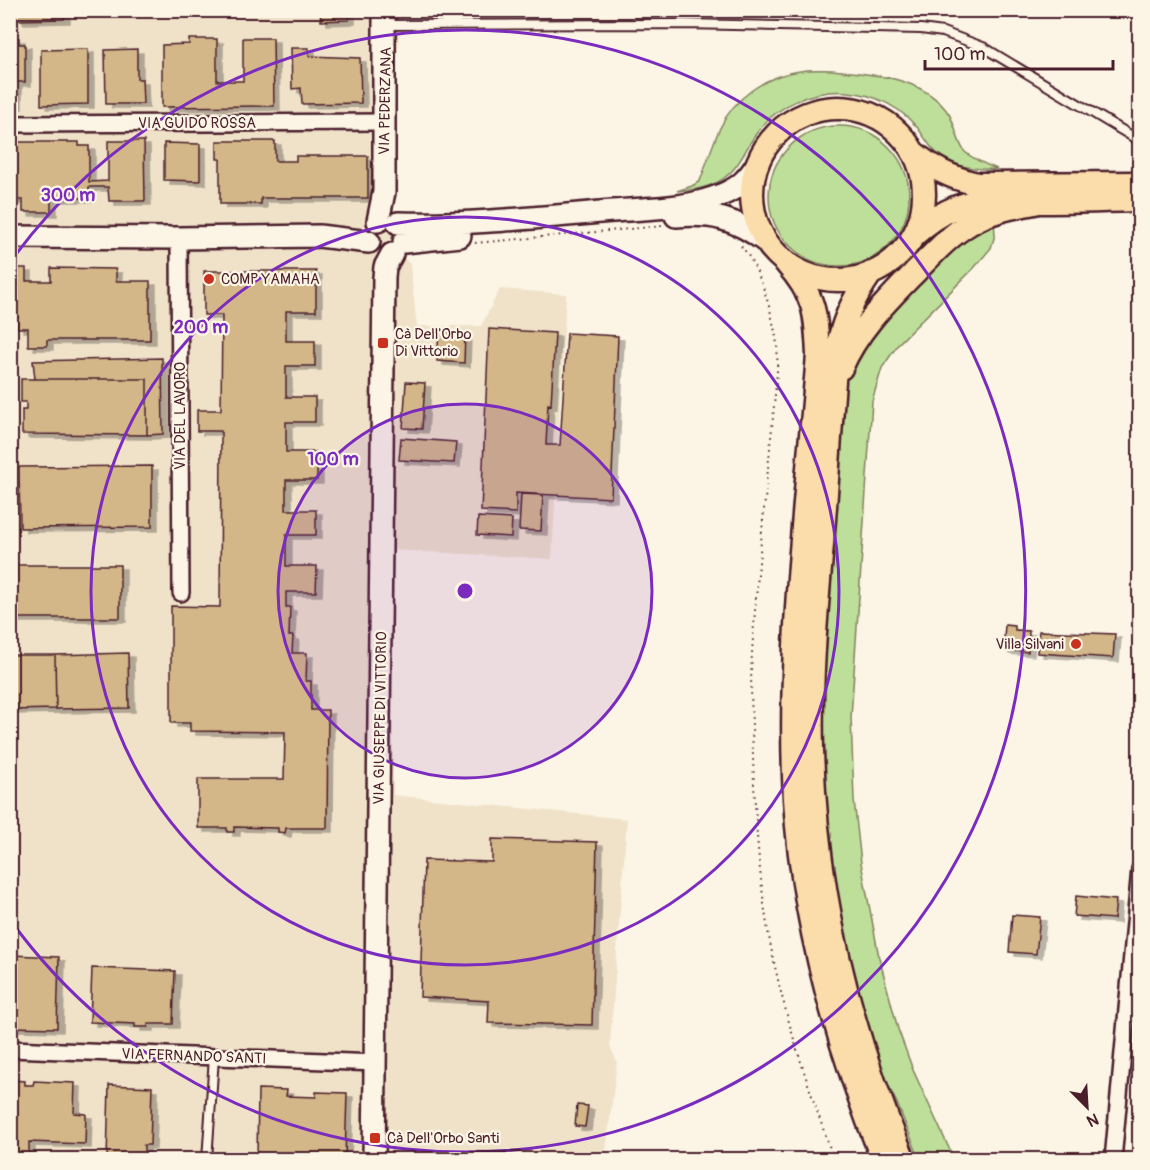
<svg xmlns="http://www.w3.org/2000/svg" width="1150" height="1170" viewBox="0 0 1150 1170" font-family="Pangolin,sans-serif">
	<defs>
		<filter id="shadow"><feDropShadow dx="6" dy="4" stdDeviation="0" flood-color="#0004"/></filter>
	</defs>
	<rect width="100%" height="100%" fill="#fcf5e5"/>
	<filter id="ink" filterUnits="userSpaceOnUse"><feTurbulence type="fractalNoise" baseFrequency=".0167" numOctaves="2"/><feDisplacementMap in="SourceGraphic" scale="12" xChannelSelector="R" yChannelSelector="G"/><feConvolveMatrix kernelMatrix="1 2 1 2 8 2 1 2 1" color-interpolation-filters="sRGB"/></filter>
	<g filter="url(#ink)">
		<path fill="#f0e2c9" d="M 10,11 L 401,11 L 398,51 L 392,58 L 390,177 L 393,248 L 410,264 L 417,326 L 481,326 L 500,289 L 566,294 L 552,559 L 393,550 L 393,795 L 627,819 L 610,1046 L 617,1062 L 605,1159 L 11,1159 Z"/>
		<path fill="#bddf99" stroke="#847f62" stroke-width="1.5" d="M 832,70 C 873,75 924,76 949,114 C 955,124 958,144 965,152 C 974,160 987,165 997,169 C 977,170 954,167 937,153 C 928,146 923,133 915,125 C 894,101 860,89 829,92 C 801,95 772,110 756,134 C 745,149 740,167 724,178 C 710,188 693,190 677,191 L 692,186 L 700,181 C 707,163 712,145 720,128 C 734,98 766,75 800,71 C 810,69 821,70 832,70 Z
			M769 196a70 70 0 1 1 140 0a70 70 0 1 1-140 0Z
			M 994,220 L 995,235 L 991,248 L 974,268 L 899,343 L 882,368 L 872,401 L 851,717 L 854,800 L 861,863 L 879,957 L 898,1029 L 913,1070 L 954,1159 L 920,1160 L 896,1101 L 879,1068 L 851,969 L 833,873 L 826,816 L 822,710 L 823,662 L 845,379 L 853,355 L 948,245 Z"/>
		<path fill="#d3b788" stroke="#4a1f2b" stroke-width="1.5" filter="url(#shadow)" d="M 17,10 L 64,10 L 64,19 L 17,20 Z
			M 320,10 L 349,10 L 349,20 L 321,21 Z
			M 10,38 L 19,38 L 19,44 L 25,44 L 25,82 L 16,82 L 16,105 L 10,105 Z
			M 243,38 L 273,38 L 274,106 L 162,107 L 162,45 L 189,44 L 189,39 L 217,39 L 217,81 L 243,81 Z
			M 291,48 L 309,48 L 309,56 L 360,58 L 361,103 L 302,104 L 301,88 L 292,89 Z
			M 88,49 L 88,104 L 41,105 L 41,50 Z
			M 137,49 L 137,79 L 142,79 L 143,104 L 106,104 L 105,50 Z
			M 108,141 L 144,141 L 145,201 L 109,201 L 108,187 L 89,187 L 89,198 L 51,198 L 51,212 L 23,212 L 23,200 L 10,200 L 10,142 L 79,142 L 79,146 L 89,146 L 89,182 L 108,181 Z
			M 217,141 L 275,141 L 275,161 L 296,161 L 296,156 L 368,156 L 368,198 L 261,198 L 261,204 L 220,204 L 220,159 L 217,159 Z
			M 164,143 L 200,144 L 200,181 L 164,180 Z
			M 17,268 L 26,268 L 26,281 L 51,281 L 51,268 L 116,269 L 116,281 L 150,281 L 150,340 L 47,340 L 47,346 L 28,346 L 28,328 L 17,328 Z
			M 204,271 L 316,271 L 316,311 L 286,311 L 286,341 L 315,341 L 315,366 L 286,366 L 286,397 L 315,397 L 315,422 L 286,422 L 286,452 L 317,452 L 317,480 L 286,480 L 286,510 L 316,510 L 316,535 L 286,535 L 286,566 L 317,566 L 316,592 L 286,592 L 286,607 L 290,607 L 289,636 L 293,636 L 292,653 L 307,653 L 306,681 L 311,681 L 311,710 L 328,710 L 327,828 L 286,828 L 285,833 L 278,832 L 278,828 L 234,827 L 234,832 L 227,832 L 227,828 L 198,828 L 198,779 L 284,779 L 285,732 L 190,731 L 190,723 L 171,723 L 171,606 L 220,607 L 221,431 L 197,431 L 197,410 L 221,410 L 222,315 L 204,315 Z
			M 489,329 L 555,333 L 551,405 L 548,404 L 546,445 L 560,445 L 567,333 L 618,336 L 611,498 L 516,493 L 516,513 L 481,511 Z
			M 439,332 L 465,333 L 464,363 L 437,361 Z
			M 162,358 L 163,434 L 147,435 L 147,379 L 35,379 L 33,361 Z
			M 21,379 L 147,379 L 147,435 L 22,434 L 22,410 L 26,410 L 26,402 L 21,402 Z
			M 406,382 L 425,383 L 422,429 L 403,428 Z
			M 401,438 L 456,442 L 454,463 L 399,460 Z
			M 152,466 L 152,527 L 20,528 L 19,467 Z
			M 521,494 L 543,495 L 541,531 L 519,530 Z
			M 478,517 L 512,519 L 511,537 L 477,535 Z
			M 10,565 L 120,565 L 120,618 L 10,618 Z
			M 1005,625 L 1015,626 L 1015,630 L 1029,631 L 1028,652 L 1003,650 Z
			M 1039,631 L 1115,634 L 1113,658 L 1037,653 Z
			M 128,653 L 129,708 L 56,709 L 55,655 Z
			M 10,655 L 55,655 L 56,709 L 10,710 Z
			M 492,839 L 597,842 L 592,1025 L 488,1023 L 489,1001 L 420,997 L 424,860 L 492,862 Z
			M 1076,896 L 1116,900 L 1114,919 L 1074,916 Z
			M 1012,915 L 1040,917 L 1036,954 L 1009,952 Z
			M 10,955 L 59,957 L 57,1028 L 10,1027 Z
			M 92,968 L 175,971 L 173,1024 L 148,1024 L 148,1027 L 135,1027 L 135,1024 L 90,1022 Z
			M 10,1080 L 25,1081 L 25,1085 L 33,1085 L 34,1081 L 75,1083 L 74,1113 L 86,1114 L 85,1144 L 29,1142 L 29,1154 L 10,1154 Z
			M 109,1085 L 152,1087 L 150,1145 L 144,1145 L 144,1160 L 107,1159 Z
			M 258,1089 L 287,1090 L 286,1096 L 316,1097 L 316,1092 L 347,1093 L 345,1158 L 297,1157 L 297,1160 L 257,1160 Z
			M 577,1105 L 588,1106 L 585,1127 L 575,1126 Z"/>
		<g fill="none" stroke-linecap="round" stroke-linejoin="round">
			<defs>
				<path id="lane" d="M 385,25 L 683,24 L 921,29 L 943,32 L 983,47 L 1140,141
					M 207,1160 L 214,1057"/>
				<path id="street" d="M 10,124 L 384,122
					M 179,238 L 181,593
					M 10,1049 L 377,1063
					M 1113,1160 L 1140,869"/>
				<path id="secondary" d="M 676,216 C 713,213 736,219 765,241
					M 378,221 L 384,192 L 384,10
					M 398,223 C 470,225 541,217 613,211 C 648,208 688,209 721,195 C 739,188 748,179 758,163
					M 10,237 L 179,238 L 319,236 L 369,242
					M 404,242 L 460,236
					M 374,1160 L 384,277 L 385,267 L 392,254"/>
				<path id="primary" d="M752 194a86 86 0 1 1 172 0a86 86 0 1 1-172 0Z
					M 913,152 C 933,169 952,178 977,184 L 1140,183
					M 914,235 C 943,209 967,199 1006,199 C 1018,199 1030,202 1043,202 C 1075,202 1107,201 1140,200
					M 786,263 C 815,296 816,312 818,355 C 806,501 787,653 795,799 C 802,923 837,1045 883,1160
					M 871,273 C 853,299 841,324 836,356 C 831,415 828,473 823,532 C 817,605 810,677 812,750 C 816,891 849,1030 904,1160
					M 841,368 C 858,329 887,301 917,270 C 933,254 949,236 969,224 C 990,211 1014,207 1039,202"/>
			</defs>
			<use href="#lane" stroke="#4a1f2b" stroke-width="12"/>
			<use href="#street" stroke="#4a1f2b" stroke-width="20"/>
			<use href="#secondary" stroke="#4a1f2b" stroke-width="26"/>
			<use href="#primary" stroke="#4a1f2b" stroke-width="27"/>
			<path stroke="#4a1f2b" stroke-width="2" stroke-dasharray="1.5 4.5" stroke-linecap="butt" d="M 475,243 L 663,226
				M 741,246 C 760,267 773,315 777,344 C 778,353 777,363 777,372 C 769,466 758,559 752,653 C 750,687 752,722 753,757 C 755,818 759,881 770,942 C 784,1017 809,1088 834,1160"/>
			<use href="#lane" stroke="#fcf5e5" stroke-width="8"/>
			<use href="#street" stroke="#fcf5e5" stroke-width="15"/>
			<use href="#secondary" stroke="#fcf5e5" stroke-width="21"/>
			<use href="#primary" stroke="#fbddab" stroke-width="22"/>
		</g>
	</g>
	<circle cx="465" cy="591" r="187" fill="#7b2cbf" fill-opacity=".12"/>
	<g fill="none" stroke="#7b2cbf" stroke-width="3">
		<circle cx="465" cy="591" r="187"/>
		<circle cx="465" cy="591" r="374"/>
		<path d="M11 261A561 561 0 1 1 11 921"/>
	</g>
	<g fill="#c8321e" stroke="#fcf5e5" stroke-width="2">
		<circle cx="209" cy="279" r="6"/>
		<rect x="377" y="337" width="12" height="12" rx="3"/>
		<circle cx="1076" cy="644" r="6"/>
		<rect x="369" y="1132" width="12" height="12" rx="3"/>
	</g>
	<g text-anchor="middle" stroke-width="4.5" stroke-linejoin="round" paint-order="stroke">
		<g font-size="15" fill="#4a1f2b" stroke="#fcf5e5">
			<text transform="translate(385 101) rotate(-89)" y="5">VIA PEDERZANA</text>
			<text x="197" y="128">VIA GUIDO ROSSA</text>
			<text transform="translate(180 416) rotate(-90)" y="5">VIA DEL LAVORO</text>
			<text transform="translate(380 718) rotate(-89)" y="5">VIA GIUSEPPE DI VITTORIO</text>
			<text transform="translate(194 1056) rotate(2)" y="5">VIA FERNANDO SANTI</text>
		</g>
		<g font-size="15" fill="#4a1f2b" stroke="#fcf5e5" text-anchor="start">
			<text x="221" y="284">COMP YAMAHA</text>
			<text x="395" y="339">Cà Dell'Orbo<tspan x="395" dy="17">Di Vittorio</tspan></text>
			<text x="1064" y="649" text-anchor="end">Villa Silvani</text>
			<text x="387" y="1143">Cà Dell'Orbo Santi</text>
		</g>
	</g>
	<circle cx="465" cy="591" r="9" fill="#7b2cbf" stroke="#fcf5e5" stroke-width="3"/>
	<g font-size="18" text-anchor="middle" font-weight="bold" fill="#7b2cbf" stroke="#fcf5e5" stroke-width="4.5" stroke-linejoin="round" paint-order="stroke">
		<text x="68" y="201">300 m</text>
		<text x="201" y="333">200 m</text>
		<text x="333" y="465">100 m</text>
	</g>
	<rect width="1150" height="1170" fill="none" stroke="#fcf5e5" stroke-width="36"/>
	<rect x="18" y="18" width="1114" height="1134" fill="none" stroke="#4a1f2b" stroke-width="2" filter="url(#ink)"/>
	<g transform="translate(1087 1107) rotate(156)" stroke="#fcf5e5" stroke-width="4.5" paint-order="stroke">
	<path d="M0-4.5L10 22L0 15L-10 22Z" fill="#4a1f2b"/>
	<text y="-9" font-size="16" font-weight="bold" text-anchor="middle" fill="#4a1f2b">N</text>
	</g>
	<path d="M925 60v9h188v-9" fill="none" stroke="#4a1f2b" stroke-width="3"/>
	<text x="934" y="60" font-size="18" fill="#4a1f2b" stroke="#fcf5e5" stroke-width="4.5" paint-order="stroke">100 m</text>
</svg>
